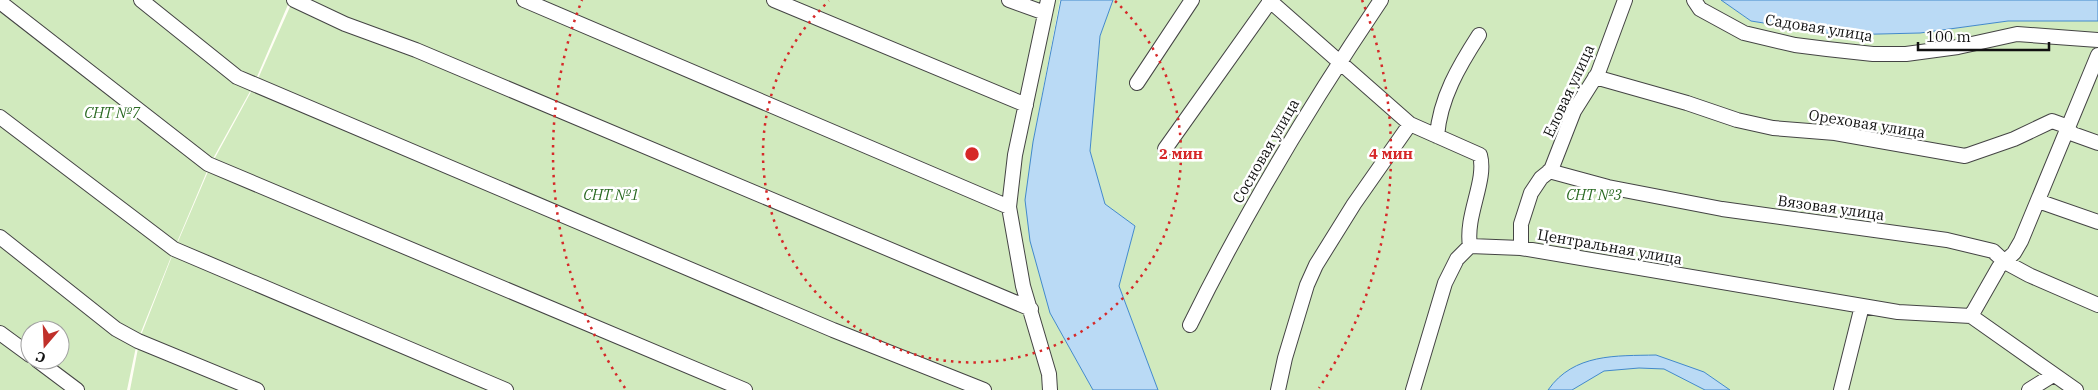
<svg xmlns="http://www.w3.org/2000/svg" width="2098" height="390" viewBox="0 0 2098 390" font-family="'IBM Plex Serif',serif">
	<rect width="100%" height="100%" fill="#fffef5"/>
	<path fill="#d1eabe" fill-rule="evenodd" d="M 0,0 L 290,0 L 253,86 L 210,164 L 175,247 L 137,342 L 127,390 L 0,390 ZM 30,330 L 60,330 L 60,360 L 30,360 Z
		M 293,0 L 1060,0 L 1033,142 L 1050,313 L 1093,390 L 130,390 L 140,338 L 174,251 L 210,167 L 257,81 Z
		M 1113,0 L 1721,0 L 1751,21 L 1839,35 L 1920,33 L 2008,21 L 2098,21 L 2098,390 L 1158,390 L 1119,286 L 1135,226 L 1105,204 L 1090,151 L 1100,36 Z"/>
	<path fill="#badaf5" stroke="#4289cb" d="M 1061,0 L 1113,0 L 1100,36 L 1090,151 L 1105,204 L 1135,226 L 1119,286 L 1158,390 L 1093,390 L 1050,313 L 1030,241 L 1025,200 L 1033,142 Z
		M 1721,0 L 2098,0 L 2098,21 L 2008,21 L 1920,33 L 1839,35 L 1751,21 Z
		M 1656,355 L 1704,372 L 1730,390 L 1705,390 L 1664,369 L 1639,368 L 1604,371 L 1572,390 L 1548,390 C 1574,353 1616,356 1656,355 Z"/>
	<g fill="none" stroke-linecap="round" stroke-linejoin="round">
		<defs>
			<path id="minor" d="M 141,0 L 237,77 L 833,330 L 984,390
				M 294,0 L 345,24 L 416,50 L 1031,309
				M 524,0 L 1009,207
				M 774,0 L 1026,105
				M 1009,0 L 1045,13
				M 1048,0 L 1015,155 L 1009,207 L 1023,286 L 1049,374 L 1050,390
				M 1269,0 L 1410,124 L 1480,155 C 1487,181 1465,215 1470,246 L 1521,248 L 1898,312 L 1971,316 L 2076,390
				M 1694,0 L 1700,9 L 1744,33 L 1795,45 L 1827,49 L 1873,54 L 1906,54 L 1958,47 L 2017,34 L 2098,40
				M 0,2 L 208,164 L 745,390
				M 1595,77 L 1687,103 L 1737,120 L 1773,128 L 1835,133 L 1965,156 L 2014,139 L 2052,121 L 2063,125 L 2073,134 L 2098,143
				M 1137,83 L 1192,0
				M 0,117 L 174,249 L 506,390
				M 1437,136 C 1440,98 1459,66 1479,35
				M 1165,149 L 1271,0
				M 1549,171 L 1608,187 L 1722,209 L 1947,240 L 1993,251 L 2005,262 L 2029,275 L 2098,305
				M 2038,201 L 2098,222
				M 0,237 L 116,329 L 138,341 L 257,390
				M 1521,248 L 1521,224 L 1531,193 L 1541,178 L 1551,170 L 1574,111 L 1598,73 L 1625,0
				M 1971,316 L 1999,267 L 2014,253 L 2021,241 L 2098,55
				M 1190,325 C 1246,211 1310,105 1381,0
				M 0,333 L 30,355
				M 37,360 L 77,390
				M 1278,390 L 1285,358 L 1307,285 L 1316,265 L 1354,204 L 1410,124
				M 1413,390 L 1445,283 L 1457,259 L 1470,246
				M 1841,390 L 1862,306
				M 2029,390 L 2053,375"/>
		</defs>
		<use href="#minor" stroke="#444" stroke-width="16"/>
		<use href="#minor" stroke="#fff" stroke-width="14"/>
	</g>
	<g fill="none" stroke="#d62828" stroke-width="2.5" stroke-dasharray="2.5 5">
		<path d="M1115 1A209 209 0 1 1 829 1"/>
		<path d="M625 388A419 419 0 0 1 582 0M1362 0A419 419 0 0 1 1319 388"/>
	</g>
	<g text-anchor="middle" stroke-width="5" stroke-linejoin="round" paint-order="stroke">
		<g font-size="15" fill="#111" stroke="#fff">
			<text transform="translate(1819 28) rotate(9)" y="5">Садовая улица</text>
			<text transform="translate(1569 91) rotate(-65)" y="5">Еловая улица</text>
			<text transform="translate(1867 124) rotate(9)" y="5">Ореховая улица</text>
			<text transform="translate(1266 151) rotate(-60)" y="5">Сосновая улица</text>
			<text transform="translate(1831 208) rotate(8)" y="5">Вязовая улица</text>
			<text transform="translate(1610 247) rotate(10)" y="5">Центральная улица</text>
		</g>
		<g font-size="15" font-style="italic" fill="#296921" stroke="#fff">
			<text x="112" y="118">СНТ №7</text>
			<text x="611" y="200">СНТ №1</text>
			<text x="1594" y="200">СНТ №3</text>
		</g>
	</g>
	<circle cx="972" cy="154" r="8" fill="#d62828" stroke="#fff" stroke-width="2.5"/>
	<g font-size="15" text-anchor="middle" font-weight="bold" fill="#d62828" stroke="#fff" stroke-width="5" stroke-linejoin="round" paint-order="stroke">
		<text x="1181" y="159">2 мин</text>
		<text x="1391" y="159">4 мин</text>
	</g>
	<g transform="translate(45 345) rotate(199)"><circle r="24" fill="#ffffff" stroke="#a0a0a0"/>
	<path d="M0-4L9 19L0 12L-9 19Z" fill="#c0302a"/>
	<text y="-8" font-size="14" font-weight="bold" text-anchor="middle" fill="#111111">С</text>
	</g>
	<path d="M1918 42v8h131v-8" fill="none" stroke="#111111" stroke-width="2.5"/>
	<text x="1926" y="42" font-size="15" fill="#111111" stroke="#ffffff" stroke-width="4" paint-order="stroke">100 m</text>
</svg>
